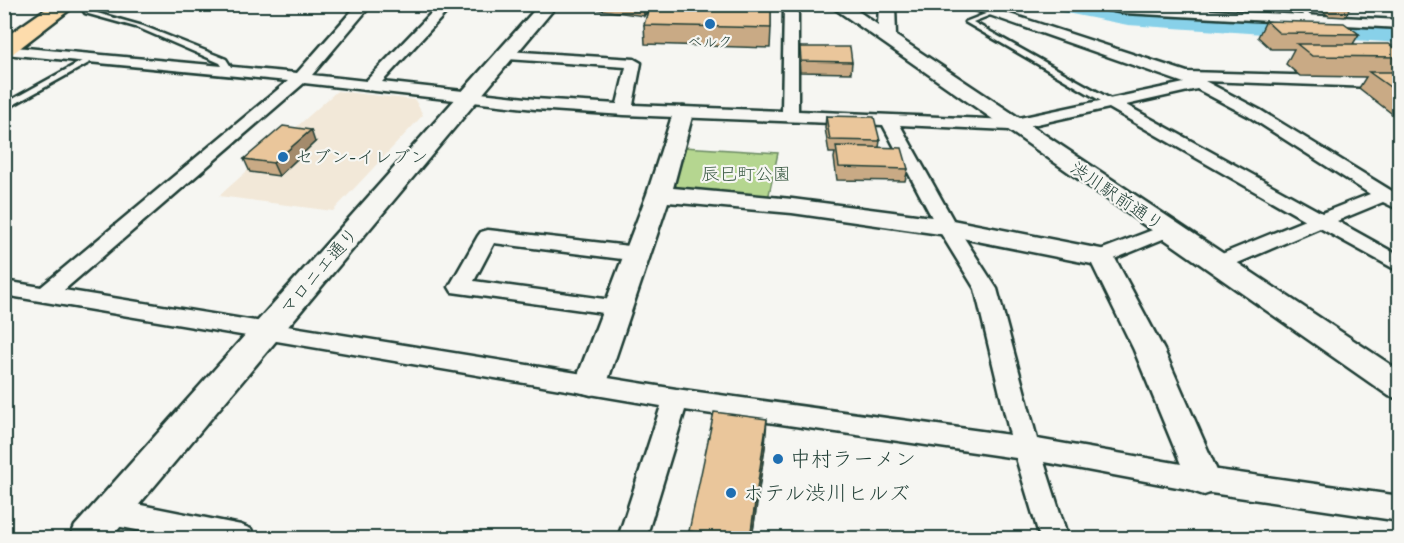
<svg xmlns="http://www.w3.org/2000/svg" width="1404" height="543" viewBox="0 0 1404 543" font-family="'Comic Neue','Klee One',sans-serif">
	<rect width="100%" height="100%" fill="#f6f6f2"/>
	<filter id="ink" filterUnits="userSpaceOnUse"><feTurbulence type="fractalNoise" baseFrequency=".0167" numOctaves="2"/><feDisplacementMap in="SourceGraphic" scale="12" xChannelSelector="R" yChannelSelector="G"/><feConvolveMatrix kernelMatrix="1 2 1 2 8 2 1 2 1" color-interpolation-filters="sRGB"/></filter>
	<g filter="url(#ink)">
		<path fill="#f2e8d8" d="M 337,91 L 415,100 L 423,115 L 333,211 L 219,196 Z"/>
		<path fill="#b5d690" stroke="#6a8a62" stroke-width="1.5" d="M 683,147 L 778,153 L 768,199 L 679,190 L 673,181 Z"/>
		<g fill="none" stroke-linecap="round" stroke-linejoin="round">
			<path fill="#88d1e9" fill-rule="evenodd" d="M 1048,4 L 1106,4 L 1128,9 L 1400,25 L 1400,43 L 1128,25 L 1051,10 Z"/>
			<defs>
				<path id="service" d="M 80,4 L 87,4 L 90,11 L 143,26 L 226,59 L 233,70 L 226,72 L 220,63 L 139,28 L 85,13 Z
					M 1291,4 L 1298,4 L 1315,20 L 1310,21 Z
					M 988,13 L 993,14 L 973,22 L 1114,101 L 1114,105 L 1108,105 L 965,22 Z
					M 89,57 L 96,59 L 4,110 L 4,104 Z"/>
				<path id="minor" d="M 358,4 L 372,4 L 312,75 L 366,81 L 440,4 L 454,4 L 382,82 L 535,99 L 617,104 L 626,67 L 507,59 L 500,55 L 507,51 L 634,59 L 641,63 L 633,105 L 782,111 L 784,7 L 786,4 L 806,4 L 798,9 L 798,111 L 1010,120 L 1184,83 L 958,4 L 979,4 L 1187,72 L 1400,78 L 1400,88 L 1205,81 L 1260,110 L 1400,196 L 1400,210 L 1383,202 L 1337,221 L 1400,256 L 1400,272 L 1320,228 L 1226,268 L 1219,270 L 1212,268 L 1209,263 L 1212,258 L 1305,220 L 1109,108 L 1010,130 L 900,125 L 957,227 L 997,289 L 1037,439 L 1204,468 L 1400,496 L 1400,521 L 1204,492 L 1044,462 L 1068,538 L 1040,538 L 1016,458 L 685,410 L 646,538 L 618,538 L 661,406 L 4,295 L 4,281 L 41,287 L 288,81 L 4,54 L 4,46 L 297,73 ZM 304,83 L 535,109 L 624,115 L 883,125 L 937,227 L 975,289 L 1010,435 L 676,389 L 64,290 ZM 1197,89 L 1248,116 L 1370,194 L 1322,213 L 1126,105 Z
					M 1091,4 L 1400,20 L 1400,28 L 1124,13 L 1092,7 Z
					M 1168,224 L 1175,226 L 1178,230 L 1175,234 L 1102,264 L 1095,262 L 1092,257 L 1095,252 Z
					M 488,230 L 638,247 L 645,249 L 648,254 L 645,259 L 638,261 L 494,243 L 474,281 L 626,302 L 629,307 L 626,312 L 618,315 L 452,292 L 449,287 L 478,236 L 481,232 Z
					M 111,499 L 241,525 L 251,529 L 255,538 L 178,538 L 111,525 L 101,521 L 97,512 L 101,503 Z"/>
				<path id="tertiary" d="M 540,4 L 558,4 L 111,538 L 70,538 L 75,526 Z
					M 828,4 L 848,4 L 878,25 L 879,4 L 895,4 L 896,36 L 1400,371 L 1400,399 L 1389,396 Z
					M 683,107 L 690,109 L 693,113 L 673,188 L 792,199 L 947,219 L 1111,251 L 1164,350 L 1221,480 L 1216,491 L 1204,495 L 1192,491 L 1134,350 L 1092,264 L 947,235 L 792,213 L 668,202 L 607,383 L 602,392 L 591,395 L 580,392 L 575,383 L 647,194 L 673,113 L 676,109 Z"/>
				<path id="primary" d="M 53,4 L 77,4 L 12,54 L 4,56 L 4,38 Z"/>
			</defs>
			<use href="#service" stroke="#1f3d34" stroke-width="5"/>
			<use href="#minor" stroke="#1f3d34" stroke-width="5"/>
			<use href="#tertiary" stroke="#1f3d34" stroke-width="5"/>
			<use href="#primary" stroke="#1f3d34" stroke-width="5"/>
			<use href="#service" fill="#f6f6f2" fill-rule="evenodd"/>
			<use href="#minor" fill="#f6f6f2" fill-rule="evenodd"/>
			<use href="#tertiary" fill="#f6f6f2" fill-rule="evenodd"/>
			<use href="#primary" fill="#fddcac" fill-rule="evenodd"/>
		</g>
		<path fill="#c9aa85" stroke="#1f3d34" stroke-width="1.5" d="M 572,4 L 771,4 L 771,28 L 770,48 L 645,44 L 644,25 L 649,9 L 644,16 L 573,6 Z
			M 1316,4 L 1349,4 L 1351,6 L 1345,17 L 1329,16 L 1315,6 Z
			M 1396,4 L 1400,4 L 1400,12 L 1394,8 Z
			M 1266,21 L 1359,34 L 1353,44 L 1400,52 L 1400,68 L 1397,72 L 1400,72 L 1400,120 L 1359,88 L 1366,77 L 1300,76 L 1286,64 L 1294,49 L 1271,49 L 1258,37 Z
			M 800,47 L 852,62 L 851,73 L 800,72 L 799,58 Z
			M 826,116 L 880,141 L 879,147 L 908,169 L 905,181 L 837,180 L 834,158 L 835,153 L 829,153 L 825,128 Z
			M 315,142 L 279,176 L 250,172 L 244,159 Z
			M 765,447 L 752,538 L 690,538 L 689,531 Z"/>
		<path fill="#a48b6c" stroke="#1f3d34" stroke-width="1.5" d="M 643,4 L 652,4 L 644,16 Z
			M 311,130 L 315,142 L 279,176 L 273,163 Z
			M 767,419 L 765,447 L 752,538 L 750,538 Z"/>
		<path fill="#eac69b" stroke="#1f3d34" stroke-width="1.5" d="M 650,4 L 771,4 L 771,28 L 644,25 Z
			M 1334,4 L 1349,4 L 1351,6 L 1335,6 Z
			M 1266,21 L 1344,23 L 1359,34 L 1279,33 Z
			M 1297,44 L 1389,44 L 1400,52 L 1400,57 L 1312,56 Z
			M 800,47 L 850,47 L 852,62 L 801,61 Z
			M 1369,72 L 1400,72 L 1400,94 Z
			M 826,116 L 874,117 L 880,141 L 830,140 Z
			M 283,126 L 311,130 L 273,163 L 244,159 Z
			M 836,146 L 902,148 L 908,169 L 839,167 Z
			M 714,412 L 767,419 L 750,538 L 741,538 L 689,531 Z"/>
	</g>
	<g fill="#1f6fb2" stroke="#f6f6f2" stroke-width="2">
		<circle cx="710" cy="24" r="6"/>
		<circle cx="283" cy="157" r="6"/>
		<circle cx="778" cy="459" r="6"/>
		<circle cx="731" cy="493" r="6"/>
	</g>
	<g text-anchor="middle" stroke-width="4.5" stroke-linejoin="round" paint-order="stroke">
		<g font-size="15" fill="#1f3d34" stroke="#f6f6f2">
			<text x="710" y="47">ベルク</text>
		</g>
		<g font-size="18" fill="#1f3d34" stroke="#f6f6f2" text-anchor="start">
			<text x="295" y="163">セブン-イレブン</text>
		</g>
		<g font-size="18" fill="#3d5c46" stroke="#f6f6f2">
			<text x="746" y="180">辰巳町公園</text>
		</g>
		<g font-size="18" fill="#1f3d34" stroke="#f6f6f2">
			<text transform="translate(1117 196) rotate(34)" y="6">渋川駅前通り</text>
			<text transform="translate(319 271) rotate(-49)" y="6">マロニエ通り</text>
		</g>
		<g font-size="21" fill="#1f3d34" stroke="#f6f6f2" text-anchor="start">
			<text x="790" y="466">中村ラーメン</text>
			<text x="743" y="500">ホテル渋川ヒルズ</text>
		</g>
	</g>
	<rect width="1404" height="543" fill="none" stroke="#f6f6f2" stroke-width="24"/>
	<rect x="12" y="12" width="1380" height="519" fill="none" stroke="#1f3d34" stroke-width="2" filter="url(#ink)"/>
</svg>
